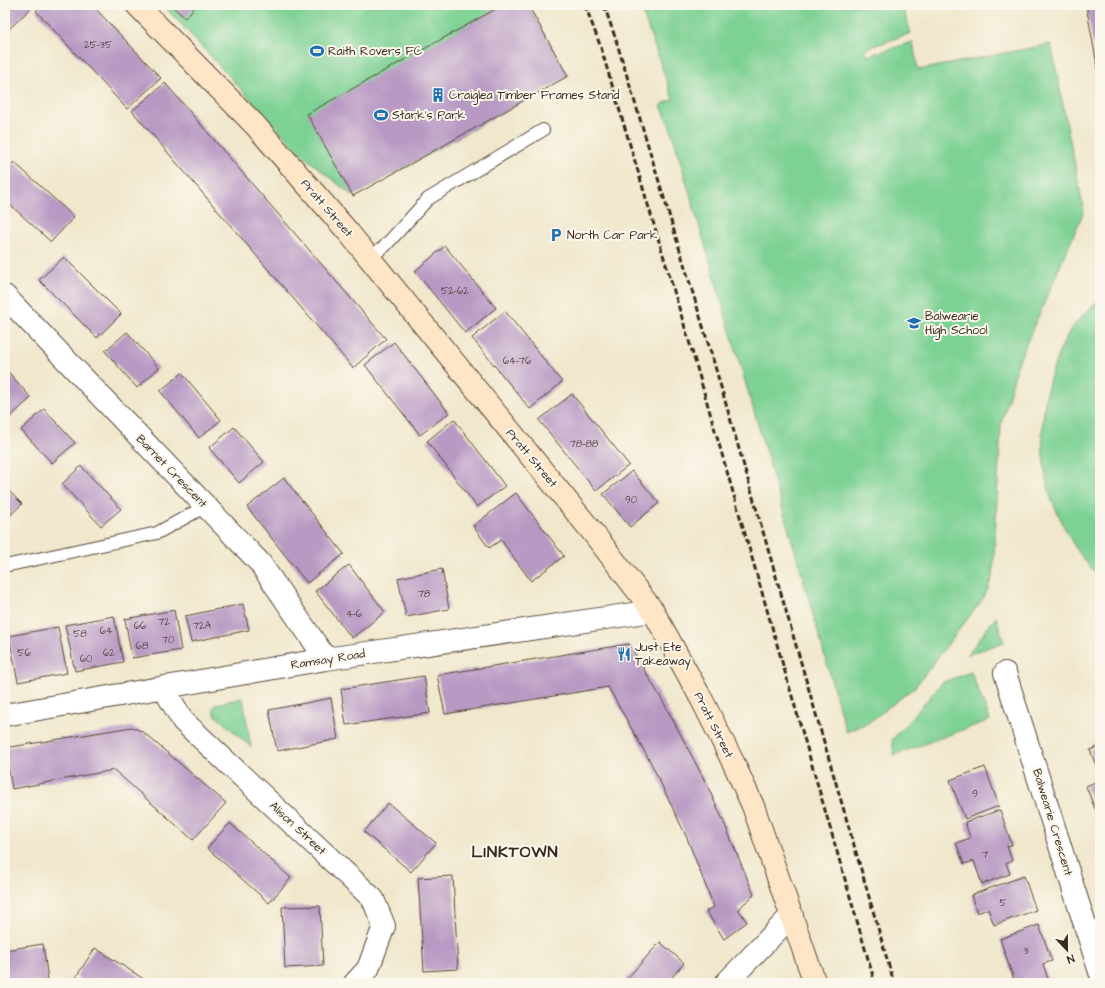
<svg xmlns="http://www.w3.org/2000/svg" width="1105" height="988" viewBox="0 0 1105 988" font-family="'Architects Daughter',sans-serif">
	<rect width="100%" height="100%" fill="#fbf7ec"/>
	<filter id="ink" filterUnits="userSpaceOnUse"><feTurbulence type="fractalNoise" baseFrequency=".025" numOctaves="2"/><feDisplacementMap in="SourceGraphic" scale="8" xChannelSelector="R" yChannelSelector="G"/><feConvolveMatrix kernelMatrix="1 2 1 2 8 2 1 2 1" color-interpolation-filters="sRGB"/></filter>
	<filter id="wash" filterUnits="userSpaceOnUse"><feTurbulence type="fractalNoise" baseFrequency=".012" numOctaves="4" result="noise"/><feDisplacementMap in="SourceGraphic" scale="16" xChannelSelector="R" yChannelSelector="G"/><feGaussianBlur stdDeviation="0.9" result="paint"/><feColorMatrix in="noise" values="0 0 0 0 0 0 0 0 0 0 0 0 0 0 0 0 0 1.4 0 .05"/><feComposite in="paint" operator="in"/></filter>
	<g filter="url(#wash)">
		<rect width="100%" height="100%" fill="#f0e7cc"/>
		<path fill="#7ed194" stroke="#5c7e59" d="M 163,5 L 528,5 L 568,76 L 353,196 L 302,155 Z
			M 640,5 L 902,5 L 911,33 L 865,49 L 867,56 L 913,42 L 918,70 L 1051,44 L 1084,211 L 1018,363 L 1001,425 L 993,575 L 985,596 L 915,687 L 868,723 L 846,732 L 800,568 L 671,130 L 661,105 L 673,99 Z
			M 1100,299 L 1100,577 C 1082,560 1071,543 1061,520 C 1058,513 1053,505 1051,498 C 1035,442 1041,383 1069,332 C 1075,322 1091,308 1100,299 Z
			M 996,617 L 1004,642 L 967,655 Z
			M 971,672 L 990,720 L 894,755 L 892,740 L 943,682 Z
			M 243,698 L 251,747 L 214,714 L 213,708 L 216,704 Z"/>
		<g id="blocks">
			<path fill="#b799c3" d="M 5,5 L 34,5 L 5,33 Z
				M 43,5 L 92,5 L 161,78 L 127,109 L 36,11 Z
				M 171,5 L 197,5 L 185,18 Z
				M 503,5 L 528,5 L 568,76 L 353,196 L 307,114 Z
				M 1086,5 L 1100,5 L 1100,76 L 1099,76 Z
				M 165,83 L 386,339 L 353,368 L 132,111 Z
				M 14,162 L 74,217 L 51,242 L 5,200 L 5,171 Z
				M 445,246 L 496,308 L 465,333 L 415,271 Z
				M 64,257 L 121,314 L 97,338 L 39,280 Z
				M 505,311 L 562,382 L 530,409 L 472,338 Z
				M 127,332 L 159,368 L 137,388 L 105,351 Z
				M 394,342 L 449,413 L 420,435 L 365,365 Z
				M 5,368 L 31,398 L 9,418 L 5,413 Z
				M 182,373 L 221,420 L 199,438 L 160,391 Z
				M 572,394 L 629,465 L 596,491 L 539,420 Z
				M 44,409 L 75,443 L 52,463 L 21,430 Z
				M 454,419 L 505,486 L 477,507 L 427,441 Z
				M 234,427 L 264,462 L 239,483 L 209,448 Z
				M 81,466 L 121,509 L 101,526 L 62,484 Z
				M 632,471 L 659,503 L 630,527 L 603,494 Z
				M 284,478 L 344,554 L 307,583 L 247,507 Z
				M 5,487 L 22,504 L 5,520 Z
				M 516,493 L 564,556 L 531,581 L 501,540 L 489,548 L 473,526 Z
				M 349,565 L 385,612 L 352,638 L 315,591 Z
				M 442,569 L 449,609 L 406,617 L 398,578 Z
				M 243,604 L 249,630 L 191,642 L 185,616 Z
				M 174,610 L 181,650 L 132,658 L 125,619 Z
				M 114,616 L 123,662 L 75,671 L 65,625 Z
				M 58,627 L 67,673 L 18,682 L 9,636 Z
				M 629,644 L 665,705 L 706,783 L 723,820 L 754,895 L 738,909 L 747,922 L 724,939 L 706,911 L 714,907 L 687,838 L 651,763 L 608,687 L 445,714 L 437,675 Z
				M 5,667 L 9,685 L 5,685 Z
				M 424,676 L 430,713 L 346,725 L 341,689 Z
				M 331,698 L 338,739 L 277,751 L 269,710 Z
				M 132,727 L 143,732 L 226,803 L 193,840 L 114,770 L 12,789 L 5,748 Z
				M 1100,746 L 1100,777 L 1090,750 Z
				M 985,767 L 999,806 L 965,819 L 950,780 Z
				M 1100,780 L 1100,807 L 1095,809 L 1086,786 Z
				M 388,803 L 436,843 L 411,872 L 364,832 Z
				M 1000,810 L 1012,845 L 1007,846 L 1012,861 L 1006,863 L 1010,874 L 982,884 L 974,861 L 964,864 L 956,843 L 970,838 L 965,822 Z
				M 230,823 L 291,878 L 269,903 L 207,848 Z
				M 453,876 L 458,969 L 424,971 L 418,878 Z
				M 1024,876 L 1036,910 L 994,925 L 988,909 L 977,913 L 971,895 Z
				M 320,906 L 323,966 L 285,968 L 282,907 Z
				M 1039,925 L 1052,961 L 1043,964 L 1048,979 L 1037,983 L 1015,983 L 1000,939 Z
				M 660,942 L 684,963 L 667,983 L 623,983 Z
				M 43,944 L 48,980 L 29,983 L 5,983 L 5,950 Z
				M 95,948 L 150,983 L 85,983 L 76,977 Z"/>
		</g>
	</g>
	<g filter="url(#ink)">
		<use href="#blocks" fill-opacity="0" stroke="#564638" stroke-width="1"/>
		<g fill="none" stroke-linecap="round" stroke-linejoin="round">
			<defs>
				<path id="lane" d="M 369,258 L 385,246 L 428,199 L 543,130
					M 5,566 L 157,533 L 206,506"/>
				<path id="street" d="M 5,296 L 260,563 L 326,659
					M 1005,673 L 1100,972
					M 163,687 L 183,721 L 373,899 L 384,926 L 368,969 L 355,983
					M 5,715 L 326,659 L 653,611
					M 726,983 L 792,915"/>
				<path id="secondary" d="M 137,5 L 255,125 L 349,233 L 594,534 L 653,611 L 702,700 L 734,764 L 753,806 L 815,983"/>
			</defs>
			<use href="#lane" stroke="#564638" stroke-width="14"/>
			<use href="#street" stroke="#564638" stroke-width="24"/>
			<use href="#secondary" stroke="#564638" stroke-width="24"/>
			<use href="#lane" stroke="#fff" stroke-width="12"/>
			<use href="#street" stroke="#fff" stroke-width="22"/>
			<use href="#secondary" stroke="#fde5c5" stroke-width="22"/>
			<path stroke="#3b2a1e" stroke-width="3" stroke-dasharray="6 3" stroke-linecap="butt" d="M 585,5 L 600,45 L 695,361 L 875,983
				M 604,5 L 616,40 L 712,356 L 894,983"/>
		</g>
	</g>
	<defs>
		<symbol id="stadium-bare" viewBox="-9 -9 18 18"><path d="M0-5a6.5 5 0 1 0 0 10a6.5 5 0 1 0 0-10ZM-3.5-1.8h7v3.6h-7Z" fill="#1f6fb2" stroke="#fbf7ec" stroke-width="2.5" paint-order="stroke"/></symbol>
		<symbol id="building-bare" viewBox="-9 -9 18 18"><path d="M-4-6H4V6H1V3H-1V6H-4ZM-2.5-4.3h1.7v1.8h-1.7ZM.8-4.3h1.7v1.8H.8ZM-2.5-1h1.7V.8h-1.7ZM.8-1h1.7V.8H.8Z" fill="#1f6fb2" stroke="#fbf7ec" stroke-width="2.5" paint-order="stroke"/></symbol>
		<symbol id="parking-bare" viewBox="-9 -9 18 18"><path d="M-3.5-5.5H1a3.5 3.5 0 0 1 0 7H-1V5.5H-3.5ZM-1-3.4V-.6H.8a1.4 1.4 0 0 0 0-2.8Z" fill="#1f6fb2" stroke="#fbf7ec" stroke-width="2.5" paint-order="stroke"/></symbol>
		<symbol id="school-bare" viewBox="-9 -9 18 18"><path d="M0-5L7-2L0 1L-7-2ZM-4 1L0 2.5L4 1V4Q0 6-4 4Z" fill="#1f6fb2" stroke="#fbf7ec" stroke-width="2.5" paint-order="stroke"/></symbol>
		<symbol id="restaurant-bare" viewBox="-9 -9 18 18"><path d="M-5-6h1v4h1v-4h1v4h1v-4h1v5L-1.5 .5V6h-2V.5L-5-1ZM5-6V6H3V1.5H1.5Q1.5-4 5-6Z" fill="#1f6fb2" stroke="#fbf7ec" stroke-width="2.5" paint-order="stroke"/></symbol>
	</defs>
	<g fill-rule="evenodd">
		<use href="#stadium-bare" x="307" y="41" width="20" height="20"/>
		<use href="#building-bare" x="428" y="85" width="20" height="20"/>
		<use href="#stadium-bare" x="371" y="105" width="20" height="20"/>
		<use href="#parking-bare" x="546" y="225" width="20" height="20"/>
		<use href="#school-bare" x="904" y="313" width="20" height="20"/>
		<use href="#restaurant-bare" x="614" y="644" width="20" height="20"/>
	</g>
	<g text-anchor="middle" stroke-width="4" stroke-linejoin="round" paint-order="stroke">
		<g font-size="10" fill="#5a4647">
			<text x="98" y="48">25-35</text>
			<text x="455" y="294">52-62</text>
			<text x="517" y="364">64-76</text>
			<text x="584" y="447">78-88</text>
			<text x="631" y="503">90</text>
			<text x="424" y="597">78</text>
			<text x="354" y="617">4-6</text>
			<text x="164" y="625">72</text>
			<text x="140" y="629">66</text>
			<text x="202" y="629">72A</text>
			<text x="106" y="634">64</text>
			<text x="80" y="637">58</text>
			<text x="168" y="643">70</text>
			<text x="142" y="649">68</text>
			<text x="24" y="656">56</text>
			<text x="109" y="656">62</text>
			<text x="86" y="662">60</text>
			<text x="975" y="797">9</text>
			<text x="985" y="858">7</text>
			<text x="1003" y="906">5</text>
			<text x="1026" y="954">3</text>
		</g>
		<g font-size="12" fill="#3b2a1e" stroke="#fbf7ec" text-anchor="start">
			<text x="328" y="55">Raith Rovers FC</text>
			<text x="449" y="99">Craiglea Timber Frames Stand</text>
			<text x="392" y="119">Stark's Park</text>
			<text x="567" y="239">North Car Park</text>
			<text x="925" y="320">Balwearie<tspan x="925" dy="14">High School</tspan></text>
			<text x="635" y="651">Just Ete<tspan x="635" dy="14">Takeaway</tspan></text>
		</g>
		<g font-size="12" fill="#3b2a1e" stroke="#fbf7ec">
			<text transform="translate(327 208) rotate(49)" y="4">Pratt Street</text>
			<text transform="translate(532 458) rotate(50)" y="4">Pratt Street</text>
			<text transform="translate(172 471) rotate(46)" y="4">Barnet Crescent</text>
			<text transform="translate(328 659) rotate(-9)" y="4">Ramsay Road</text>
			<text transform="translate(714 725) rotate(63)" y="4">Pratt Street</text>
			<text transform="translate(1053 822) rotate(73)" y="4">Balwearie Crescent</text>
			<text transform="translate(298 828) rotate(43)" y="4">Alison Street</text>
		</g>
		<g font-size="16" font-weight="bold" letter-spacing="1" fill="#3b2a1e" stroke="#fbf7ec">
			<text x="515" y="857">LINKTOWN</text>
		</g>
	</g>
	<rect width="1105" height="988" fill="none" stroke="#fbf7ec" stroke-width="20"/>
	<g transform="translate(1067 950) rotate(158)" stroke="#fbf7ec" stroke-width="3" paint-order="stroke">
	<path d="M0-3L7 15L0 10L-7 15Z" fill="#3b2a1e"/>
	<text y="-6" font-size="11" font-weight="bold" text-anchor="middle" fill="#3b2a1e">N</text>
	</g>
</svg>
